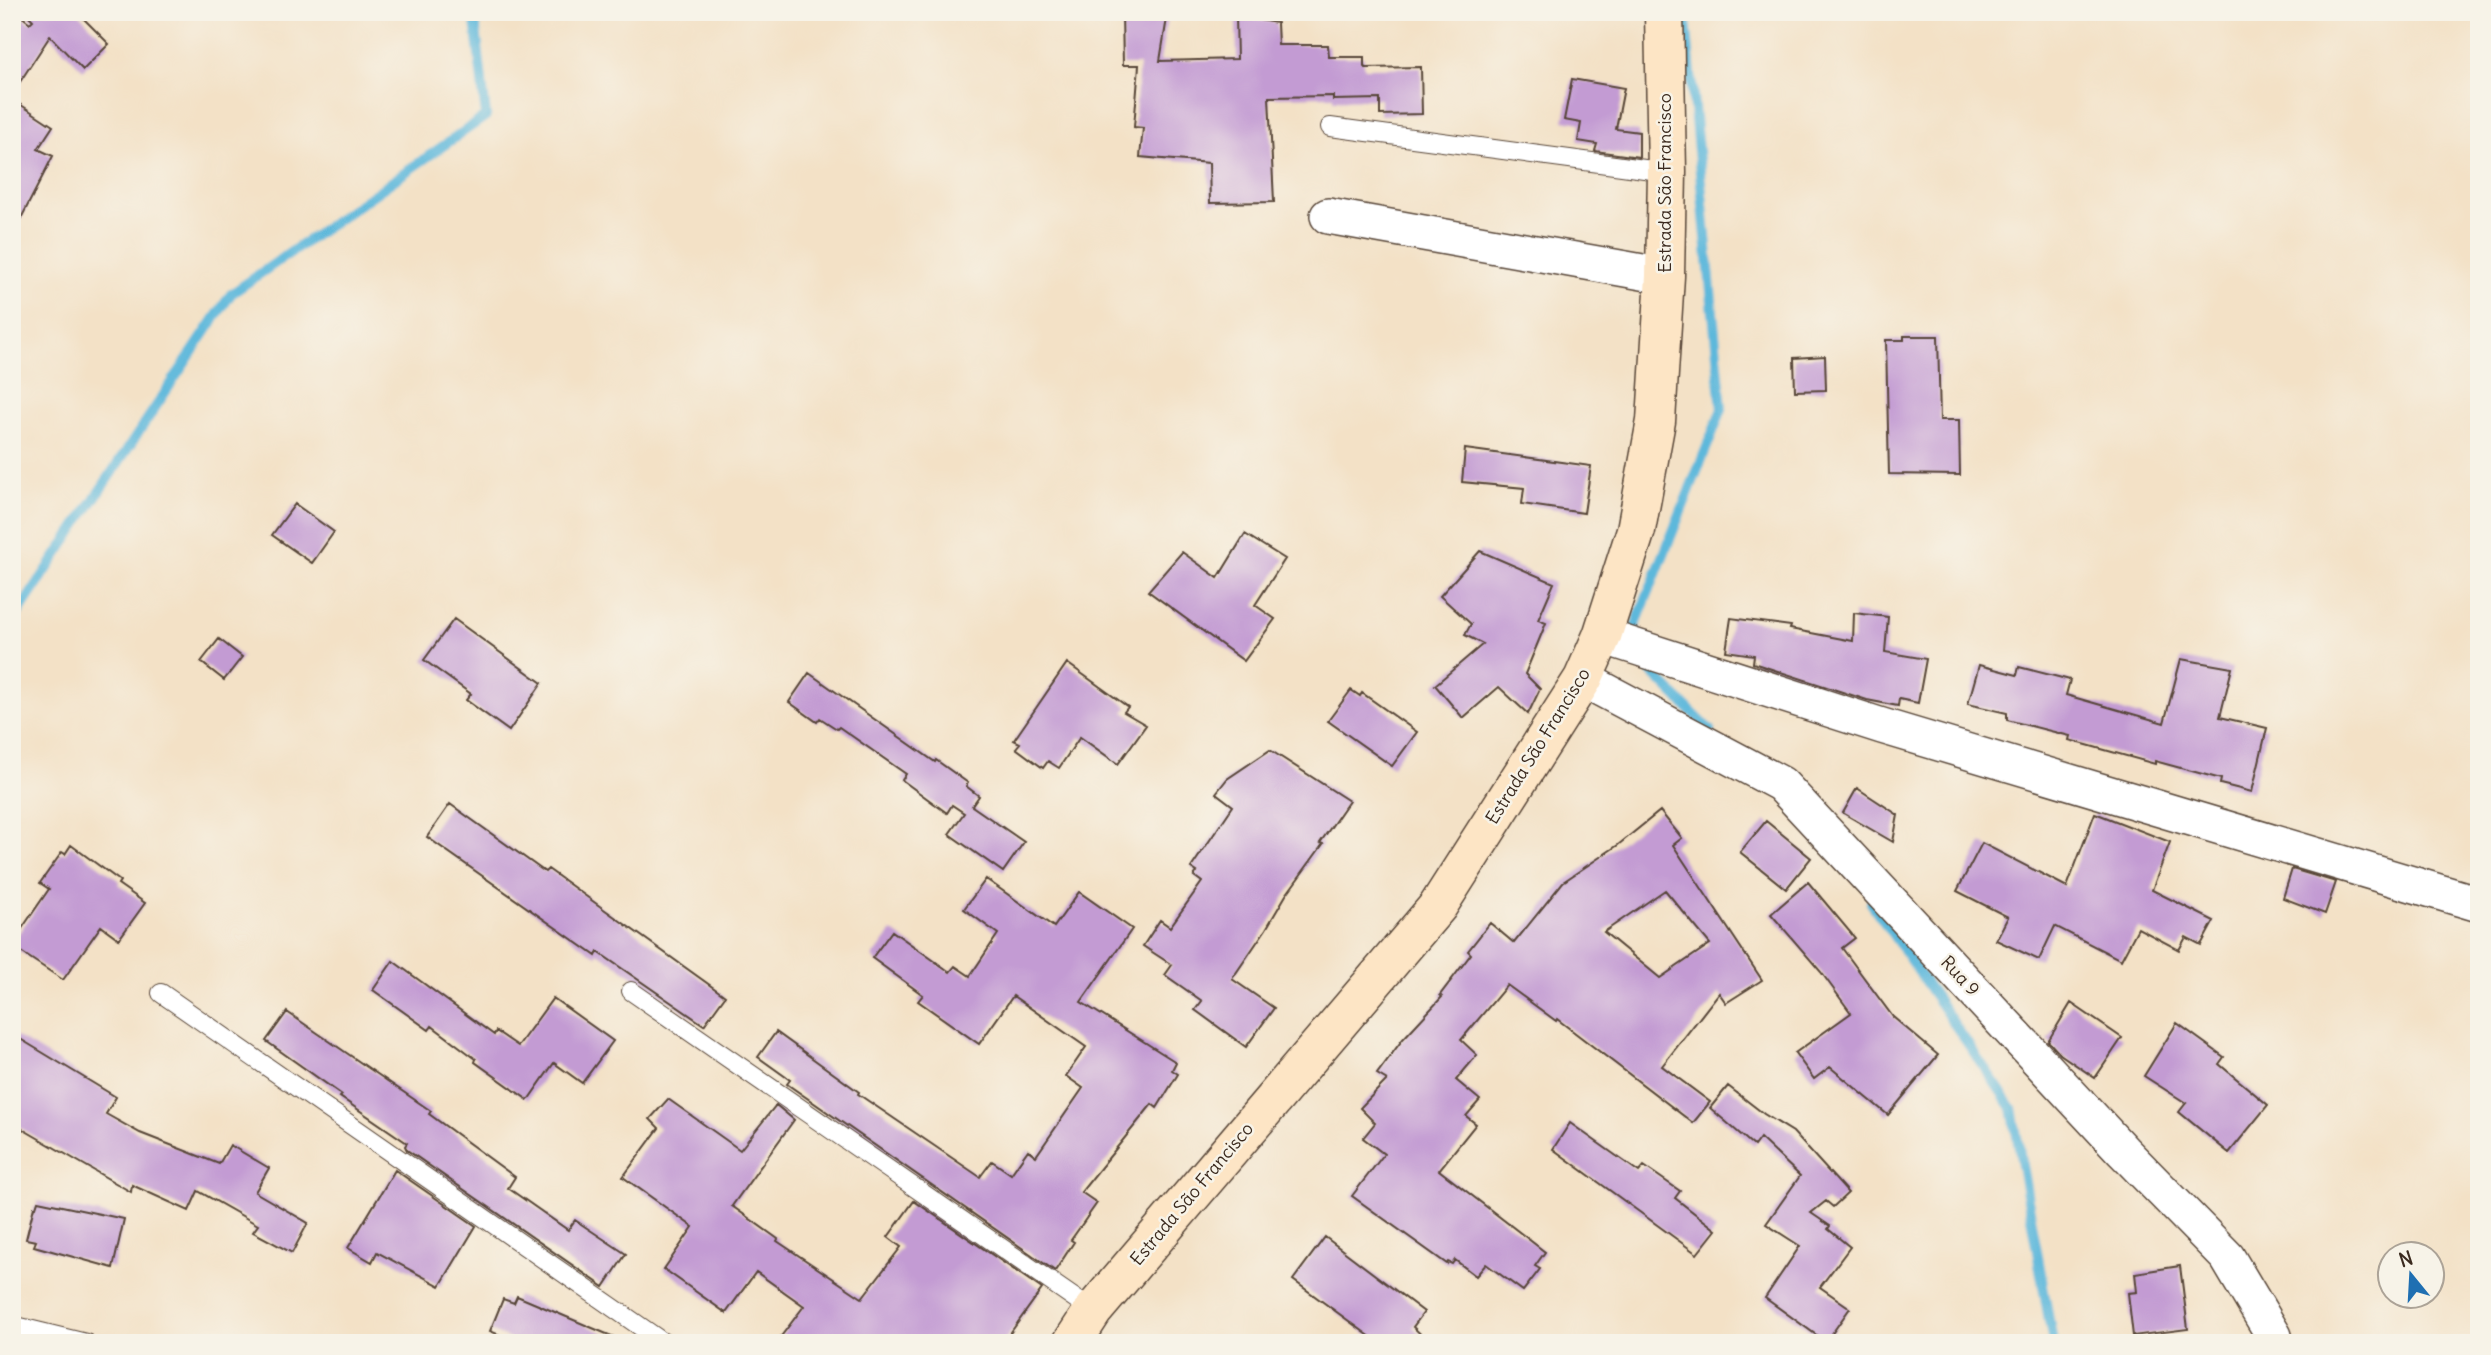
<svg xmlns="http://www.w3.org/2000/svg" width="2491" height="1355" viewBox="0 0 2491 1355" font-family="Delius,sans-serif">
	<rect width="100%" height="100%" fill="#f7f3e8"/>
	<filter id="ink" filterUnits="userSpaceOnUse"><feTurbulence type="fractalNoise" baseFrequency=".0143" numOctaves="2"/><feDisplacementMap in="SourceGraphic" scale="14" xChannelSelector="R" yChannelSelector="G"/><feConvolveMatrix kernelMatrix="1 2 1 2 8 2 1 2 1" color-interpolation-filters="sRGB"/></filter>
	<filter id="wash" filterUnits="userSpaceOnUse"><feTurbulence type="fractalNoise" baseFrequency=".00686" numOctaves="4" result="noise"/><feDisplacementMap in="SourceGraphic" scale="28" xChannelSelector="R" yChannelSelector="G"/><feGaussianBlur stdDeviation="1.57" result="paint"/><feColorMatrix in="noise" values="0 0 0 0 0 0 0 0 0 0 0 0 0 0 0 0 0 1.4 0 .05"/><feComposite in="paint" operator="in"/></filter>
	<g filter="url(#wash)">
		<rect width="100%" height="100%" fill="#f3e1c6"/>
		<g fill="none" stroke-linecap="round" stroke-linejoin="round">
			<path stroke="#5db8db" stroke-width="10" d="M 12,622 L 231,294 L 486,116 L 474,12
				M 1630,639 L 1722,409 L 1686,21
				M 1639,660 L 1710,730
				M 1871,903 L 2012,1108 L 2053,1343"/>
		</g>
		<g id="blocks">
			<path fill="#c39bd3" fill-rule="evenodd" d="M 12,12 L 16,12 L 30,23 L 33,20 L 25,12 L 77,12 L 109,44 L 83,70 L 50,36 L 12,94 Z
				M 1122,12 L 1168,12 L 1160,61 L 1237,59 L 1236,16 L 1277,23 L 1278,45 L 1328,45 L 1329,57 L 1364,57 L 1364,67 L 1366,68 L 1421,67 L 1422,114 L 1380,115 L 1380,99 L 1333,100 L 1333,96 L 1269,97 L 1274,202 L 1210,203 L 1209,163 L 1140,157 L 1143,128 L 1134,127 L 1139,65 L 1123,65 Z
				M 1572,79 L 1624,88 L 1616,129 L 1639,132 L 1639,157 L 1595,151 L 1597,144 L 1578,141 L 1581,123 L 1564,120 Z
				M 12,99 L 53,126 L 38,149 L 53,156 L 12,236 Z
				M 1904,336 L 1938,336 L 1940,420 L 1959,420 L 1960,475 L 1889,474 L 1886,340 L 1904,340 Z
				M 1825,356 L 1826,390 L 1795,391 L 1794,358 Z
				M 1465,449 L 1591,466 L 1584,513 L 1522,504 L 1524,488 L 1462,482 Z
				M 295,504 L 334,532 L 312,563 L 272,535 Z
				M 1245,534 L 1285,559 L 1255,605 L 1275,619 L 1244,661 L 1148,591 L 1182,552 L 1218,578 Z
				M 1480,551 L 1554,583 L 1538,620 L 1546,623 L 1525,674 L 1540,689 L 1528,714 L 1499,687 L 1463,718 L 1435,685 L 1483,644 L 1465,635 L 1471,624 L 1440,596 Z
				M 1854,613 L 1888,617 L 1885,652 L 1926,659 L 1918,703 L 1899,699 L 1898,706 L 1867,700 L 1753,663 L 1754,655 L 1726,651 L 1731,618 L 1791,626 L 1790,629 L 1853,641 Z
				M 454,619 L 542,683 L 509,731 L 466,700 L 471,694 L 424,660 Z
				M 219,639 L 242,657 L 224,680 L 201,662 Z
				M 2181,659 L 2232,668 L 2220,717 L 2267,728 L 2252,792 L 2220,784 L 2221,779 L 2155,761 L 2155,764 L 2069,740 L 2070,736 L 2007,720 L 2007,713 L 1968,704 L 1979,665 L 2017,675 L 2019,667 L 2070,680 L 2066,695 L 2164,723 Z
				M 1067,663 L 1128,707 L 1124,712 L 1146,725 L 1118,764 L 1080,737 L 1059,768 L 1048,761 L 1043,768 L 1016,748 L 1020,743 L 1014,740 Z
				M 809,673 L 935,762 L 936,760 L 968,783 L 966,786 L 979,796 L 972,806 L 1024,842 L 1003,872 L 949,834 L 964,813 L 952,805 L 947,813 L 902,780 L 906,774 L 839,727 L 837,729 L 820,718 L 817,722 L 789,702 Z
				M 1351,690 L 1360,696 L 1362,693 L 1417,732 L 1392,766 L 1328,721 Z
				M 1270,750 L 1349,801 L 1320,843 L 1323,844 L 1286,895 L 1266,929 L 1232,979 L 1274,1008 L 1246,1047 L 1195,1010 L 1202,1001 L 1165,975 L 1172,965 L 1143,946 L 1160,920 L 1170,927 L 1202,882 L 1194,876 L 1197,872 L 1191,868 L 1233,806 L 1216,793 L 1227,779 Z
				M 1857,788 L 1898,815 L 1893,842 L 1843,813 Z
				M 450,804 L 545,872 L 548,869 L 725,996 L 704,1025 L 598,952 L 596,956 L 427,837 Z
				M 1660,811 L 1682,838 L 1673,845 L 1762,980 L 1726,1003 L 1719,993 L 1662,1066 L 1710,1102 L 1693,1123 L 1557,1019 L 1556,1021 L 1507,985 L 1461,1040 L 1477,1055 L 1456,1080 L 1480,1100 L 1466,1116 L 1476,1124 L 1439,1170 L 1545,1252 L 1535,1266 L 1540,1269 L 1523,1291 L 1486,1264 L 1476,1276 L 1455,1260 L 1452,1264 L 1448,1262 L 1447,1264 L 1352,1196 L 1384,1154 L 1363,1138 L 1375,1123 L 1360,1108 L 1387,1080 L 1377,1074 L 1403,1039 L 1442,997 L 1440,995 L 1471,954 L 1468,951 L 1490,923 L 1514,943 L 1563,882 L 1618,845 ZM 1665,890 L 1710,944 L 1660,978 L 1604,932 Z
				M 2095,813 L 2170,842 L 2152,890 L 2214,921 L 2201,945 L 2186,937 L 2179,950 L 2138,928 L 2121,960 L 2055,926 L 2039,960 L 1996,940 L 2008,917 L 1957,891 L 1982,843 L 2067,887 Z
				M 1766,821 L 1811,858 L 1786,889 L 1740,852 Z
				M 71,845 L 120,881 L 118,884 L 145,903 L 119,939 L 101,926 L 63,980 L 12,946 L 12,943 L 49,889 L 40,883 L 62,852 L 65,854 Z
				M 2292,869 L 2336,882 L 2325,914 L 2283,898 Z
				M 986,879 L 1054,927 L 1079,892 L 1132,929 L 1081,1002 L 1176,1062 L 1172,1070 L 1178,1074 L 1157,1108 L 1152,1104 L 1081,1192 L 1097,1203 L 1071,1240 L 1074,1242 L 1055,1271 L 787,1084 L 790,1080 L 758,1057 L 776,1032 L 859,1092 L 858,1094 L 980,1177 L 992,1161 L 1011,1174 L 1028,1150 L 1036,1156 L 1083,1088 L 1066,1076 L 1086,1047 L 1013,996 L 979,1044 L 918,1001 L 923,995 L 872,958 L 892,931 L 950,972 L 955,966 L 970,976 L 998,934 L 964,909 Z
				M 1808,882 L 1855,938 L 1842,948 L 1893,1017 L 1938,1055 L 1888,1115 L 1830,1067 L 1814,1079 L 1795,1053 L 1851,1013 L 1821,972 L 1771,914 Z
				M 393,961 L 494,1035 L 496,1031 L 518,1046 L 553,998 L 613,1041 L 582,1083 L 554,1063 L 528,1100 L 475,1062 L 476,1059 L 432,1026 L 429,1030 L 373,990 Z
				M 2071,1003 L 2122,1038 L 2095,1078 L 2060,1054 L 2048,1041 Z
				M 287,1012 L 431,1111 L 429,1114 L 515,1177 L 508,1188 L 568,1230 L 575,1220 L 626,1254 L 604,1287 L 407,1150 L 405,1146 L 407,1143 L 340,1097 L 342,1095 L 266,1041 Z
				M 2177,1023 L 2224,1057 L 2219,1064 L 2268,1105 L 2229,1153 L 2179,1112 L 2186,1103 L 2144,1076 Z
				M 12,1034 L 116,1097 L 106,1114 L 140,1133 L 219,1164 L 230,1145 L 269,1168 L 255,1192 L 308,1223 L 292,1253 L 253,1232 L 258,1225 L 198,1191 L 189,1211 L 132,1185 L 131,1192 L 12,1123 Z
				M 1728,1086 L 1764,1114 L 1793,1132 L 1848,1193 L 1833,1207 L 1826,1201 L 1811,1213 L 1830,1226 L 1828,1229 L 1850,1247 L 1820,1287 L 1850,1308 L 1826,1342 L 1765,1298 L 1800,1246 L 1766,1224 L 1800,1176 L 1760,1138 L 1754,1146 L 1710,1108 Z
				M 668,1099 L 740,1150 L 776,1105 L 794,1120 L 732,1206 L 778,1239 L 777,1241 L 862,1298 L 901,1247 L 888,1237 L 914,1201 L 1042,1289 L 1003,1343 L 776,1343 L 804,1306 L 756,1272 L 726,1313 L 664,1269 L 693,1227 L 623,1177 L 659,1128 L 650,1119 Z
				M 1570,1123 L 1639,1172 L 1644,1166 L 1680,1191 L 1675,1198 L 1716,1230 L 1697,1254 L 1553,1149 Z
				M 395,1170 L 476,1226 L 440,1286 L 377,1252 L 372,1262 L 348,1248 Z
				M 38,1201 L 124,1219 L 113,1268 L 34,1246 L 36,1241 L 26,1239 L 34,1207 L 36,1207 Z
				M 1325,1237 L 1424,1312 L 1413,1327 L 1430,1343 L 1379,1343 L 1293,1280 Z
				M 2180,1266 L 2188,1329 L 2133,1336 L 2128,1293 L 2137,1292 L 2135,1273 Z
				M 517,1296 L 628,1343 L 519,1343 L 490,1331 L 503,1299 L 514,1303 Z"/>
		</g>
	</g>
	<g filter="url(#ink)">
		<use href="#blocks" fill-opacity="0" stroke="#574537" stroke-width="2"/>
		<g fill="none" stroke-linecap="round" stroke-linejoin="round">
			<defs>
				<path id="lane" d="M 1330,127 L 1667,172
					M 631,991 L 1093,1311
					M 161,993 L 664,1343
					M 12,1325 L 86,1343"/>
				<path id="street" d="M 1328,216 L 1665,276
					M 1602,636 L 1882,726 L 2479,904
					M 1583,679 L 1781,784 L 2123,1151 L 2227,1257 L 2274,1336 L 2276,1343"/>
				<path id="secondary" d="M 1072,1343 L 1093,1311 L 1438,906 L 1583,679 L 1602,636 L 1636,530 L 1656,421 L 1665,276 L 1667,172 L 1664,12"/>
			</defs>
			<use href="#lane" stroke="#574537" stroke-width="20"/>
			<use href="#street" stroke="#574537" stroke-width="38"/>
			<use href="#secondary" stroke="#574537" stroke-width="41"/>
			<use href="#lane" stroke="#fff" stroke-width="18"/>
			<use href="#street" stroke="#fff" stroke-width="35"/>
			<use href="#secondary" stroke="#fde5c5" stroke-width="38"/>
		</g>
	</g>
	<g text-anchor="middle" stroke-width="5" stroke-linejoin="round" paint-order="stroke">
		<g font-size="18" fill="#3b2a1e" stroke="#f7f3e8">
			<text transform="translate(1665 183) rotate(-90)" y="6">Estrada São Francisco</text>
			<text transform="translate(1538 746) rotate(-58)" y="6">Estrada São Francisco</text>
			<text transform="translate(1960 976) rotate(47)" y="6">Rua 9</text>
			<text transform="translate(1192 1194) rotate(-50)" y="6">Estrada São Francisco</text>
		</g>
	</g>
	<rect width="2491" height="1355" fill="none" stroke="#f7f3e8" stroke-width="42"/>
	<g transform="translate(2411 1275) rotate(342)"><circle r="33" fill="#f7f3e8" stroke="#aca397" stroke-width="2"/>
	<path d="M0-5L12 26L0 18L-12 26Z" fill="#1f6fb2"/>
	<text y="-10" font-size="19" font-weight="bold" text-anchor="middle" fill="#3b2a1e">N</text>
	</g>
</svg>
